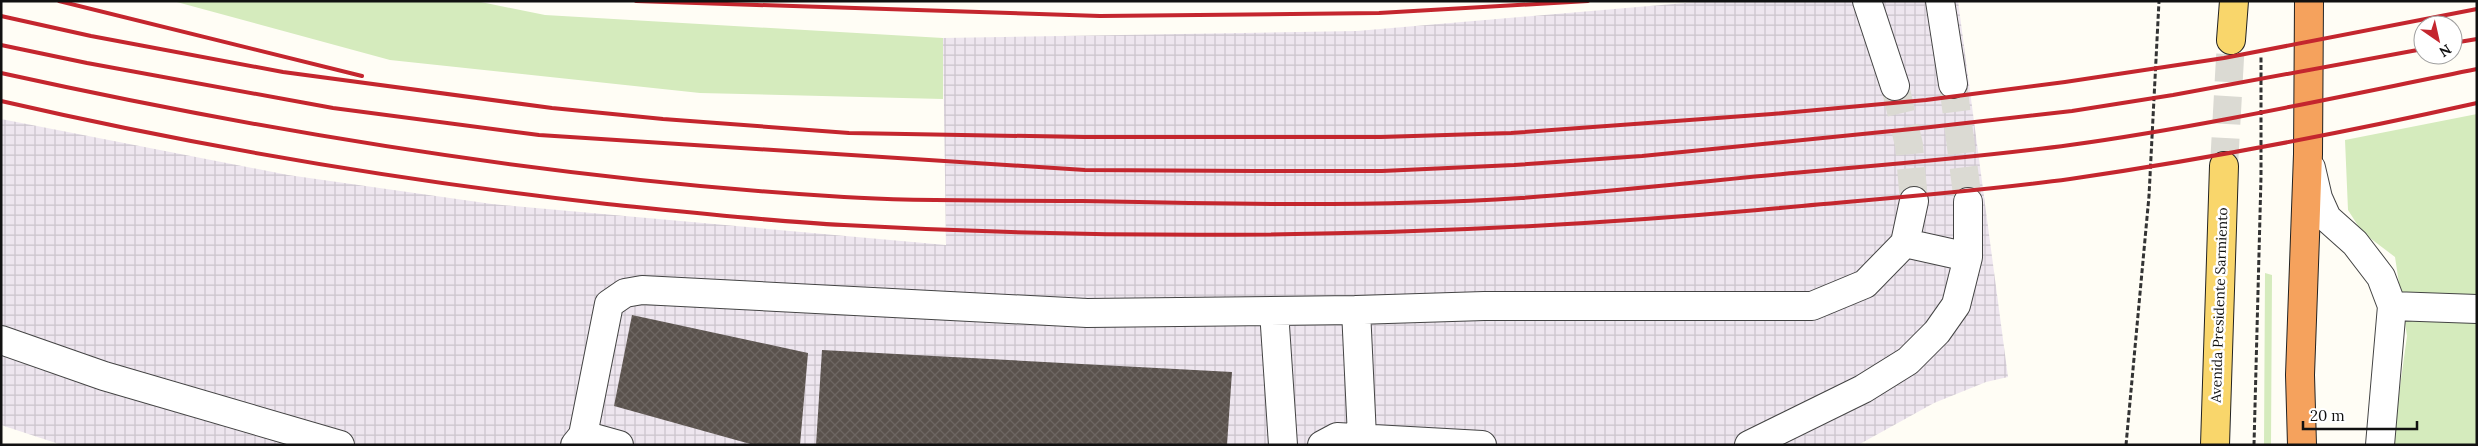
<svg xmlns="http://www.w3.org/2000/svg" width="2478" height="446" viewBox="0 0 2478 446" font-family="Lora,serif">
	<defs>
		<pattern id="industrial-grid" width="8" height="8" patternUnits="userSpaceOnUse" patternTransform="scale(1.25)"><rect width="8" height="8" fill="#eee6ef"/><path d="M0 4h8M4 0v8" fill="none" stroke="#cbc4cc"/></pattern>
		<pattern id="building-cross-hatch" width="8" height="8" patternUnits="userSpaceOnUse" patternTransform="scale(1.25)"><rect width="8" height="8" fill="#5a524d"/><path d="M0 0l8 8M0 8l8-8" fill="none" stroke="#6d6662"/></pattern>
	</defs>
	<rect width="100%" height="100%" fill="#fffdf5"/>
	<path fill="url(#industrial-grid)" d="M 1708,1 L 1958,1 L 2008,377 L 1986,382 L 1934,403 L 1858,445 L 62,445 L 1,425 L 1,119 L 288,175 L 492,204 L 946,245 L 943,38 L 1357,31 Z"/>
	<path fill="#d5ebbd" d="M 173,1 L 476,1 L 545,15 L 943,38 L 943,99 L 700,93 L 390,60 Z
		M 2477,114 L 2477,445 L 2392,445 L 2407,336 L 2395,257 L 2362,232 L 2348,210 L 2345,140 Z
		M 2265,273 L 2272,275 L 2271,445 L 2264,445 Z"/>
	<path fill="url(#building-cross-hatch)" d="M 632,315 L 808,353 L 800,445 L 754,445 L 614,406 Z
		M 822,350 L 1232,372 L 1227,445 L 816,445 Z"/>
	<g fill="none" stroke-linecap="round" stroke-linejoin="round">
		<path stroke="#dbdad3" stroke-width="28" stroke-dasharray="28 14" stroke-linecap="butt" d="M 1953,84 L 1968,202
			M 1895,86 L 1909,145 L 1914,201"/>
		<path stroke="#dbdad3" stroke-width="28" stroke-dasharray="28 14" stroke-linecap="butt" d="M 2224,166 L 2231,40"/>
		<defs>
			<path id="minor" d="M 1867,1 L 1895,86
				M 1940,1 L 1953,84
				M 2311,168 L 2318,198 L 2327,218 L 2355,243 L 2381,277 L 2392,306 L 2380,445
				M 1905,243 L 1968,257
				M 1905,243 L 1914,201
				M 2392,306 L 2477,309
				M 1356,310 L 1362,437
				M 1274,311 L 1283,445
				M 1,340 L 104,376 L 340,445
				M 583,435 L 619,445
				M 575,445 L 583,435 L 609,304 L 625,293 L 642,290 L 1087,313 L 1356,310 L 1484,306 L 1812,306 L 1865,284 L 1905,243
				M 1322,445 L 1337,437 L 1482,445
				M 1749,445 L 1863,389 L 1908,361 L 1937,332 L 1956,305 L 1968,257 L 1968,202"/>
			<path id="major" d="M 2231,40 L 2234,1
				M 2215,445 L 2224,166"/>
			<path id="highway" d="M 2302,445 L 2300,375 L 2308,154 L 2309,1"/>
		</defs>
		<use href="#minor" stroke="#444" stroke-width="30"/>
		<use href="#major" stroke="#222" stroke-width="30"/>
		<use href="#highway" stroke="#222" stroke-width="30"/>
		<path stroke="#333" stroke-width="3" stroke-dasharray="5 2.5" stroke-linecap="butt" d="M 2126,445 L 2149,196 L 2159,1
			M 2254,445 L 2261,177 L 2261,55"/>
		<use href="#minor" stroke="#fff" stroke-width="28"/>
		<use href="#major" stroke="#f9d66b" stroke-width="28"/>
		<use href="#highway" stroke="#f5a25d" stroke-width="28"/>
		<path stroke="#c4262e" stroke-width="4" d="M 59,1 L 362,76
			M 636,1 L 1100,16 L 1379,13 L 1588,1
			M 1,16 L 91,36 L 283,72 L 552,108 L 663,119 L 849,133 L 1084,137 L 1381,137 L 1511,133 L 1772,114 L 1926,100 L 2065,82 L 2224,58 L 2477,9
			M 2453,43 L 2477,39
			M 1,45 L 87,63 L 333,108 L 539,135 L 1085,170 L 1255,171 L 1382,171 L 1514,165 L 1642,156 L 1922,128 L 2072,111 L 2173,95 L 2423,49
			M 1,73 C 278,134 560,180 844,197 C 923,202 1003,200 1082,201 C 1228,204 1375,207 1521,198 C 1609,192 1696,182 1783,174 C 1879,165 1975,158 2070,145 C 2206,126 2342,96 2477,69
			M 1,101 C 201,147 403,181 607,204 C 686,212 765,221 844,225 C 1149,242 1454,237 1758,210 C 1862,200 1967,193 2070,179 C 2207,159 2342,133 2477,103"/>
	</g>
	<g text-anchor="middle" stroke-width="5" stroke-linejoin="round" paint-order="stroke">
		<g font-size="14" fill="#111" stroke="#fff">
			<text transform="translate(2219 305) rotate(-88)" y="5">Avenida Presidente Sarmiento</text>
		</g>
	</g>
	<rect width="2478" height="446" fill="none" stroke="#111111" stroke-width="5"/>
	<g transform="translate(2438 40) rotate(146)"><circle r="24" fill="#ffffff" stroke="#a0a0a0"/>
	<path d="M0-4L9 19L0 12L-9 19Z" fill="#c4262e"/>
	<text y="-8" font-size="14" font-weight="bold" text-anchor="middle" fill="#111111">N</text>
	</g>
	<path d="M2303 421v8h114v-8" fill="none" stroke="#111111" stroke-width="2.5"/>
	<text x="2310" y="421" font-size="15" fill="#111111" stroke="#ffffff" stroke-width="4" paint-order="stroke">20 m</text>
</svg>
